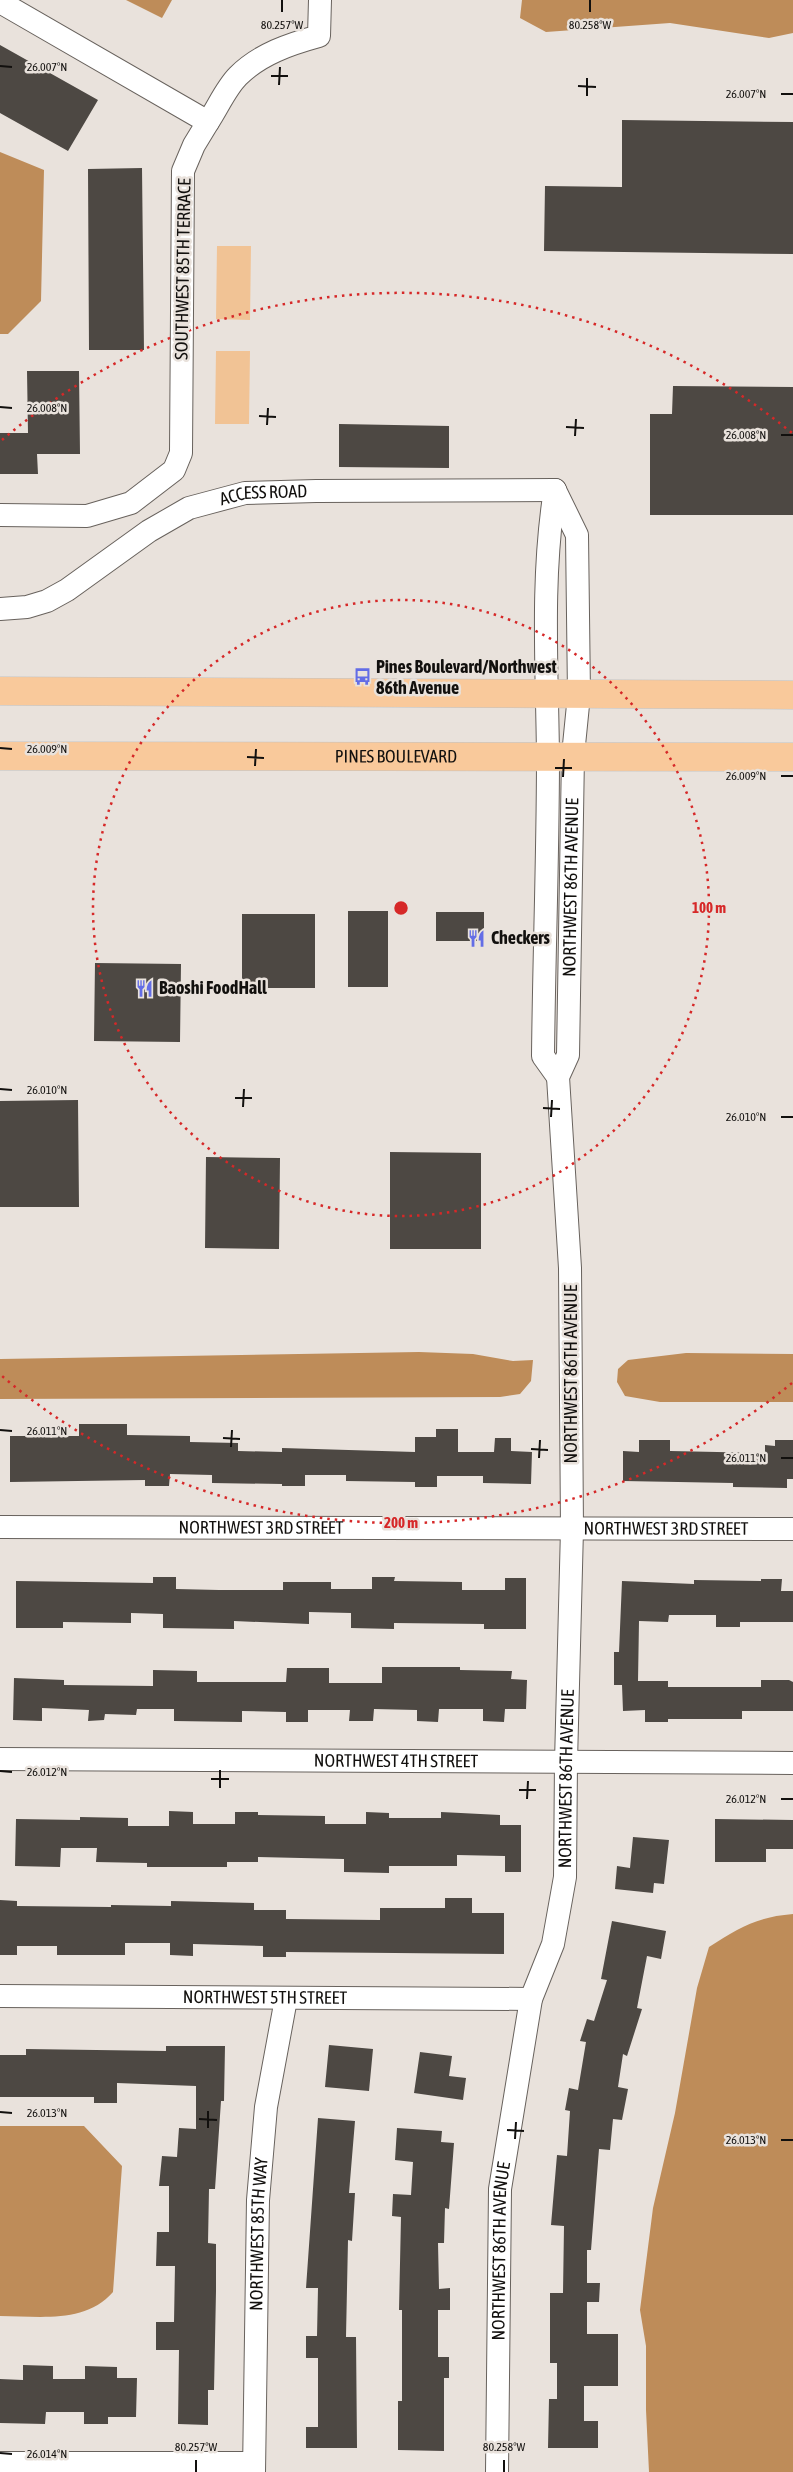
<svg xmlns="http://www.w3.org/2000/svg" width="793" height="2472" viewBox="0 0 793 2472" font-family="'Asap Condensed',sans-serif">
	<rect width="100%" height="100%" fill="#e9e2dc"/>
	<path fill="#f1c395" d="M 217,246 L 251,246 L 250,320 L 216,319 Z
		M 216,351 L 250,351 L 249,424 L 215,424 Z"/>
	<path fill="#be8c59" d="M 126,0 L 172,0 L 162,18 Z
		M 522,0 L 793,0 L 793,33 L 769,38 L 670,23 L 546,32 L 520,18 Z
		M 0,152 L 44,170 L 41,301 L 8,334 L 0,334 Z
		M 419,1352 L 473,1354 L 513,1361 L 533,1360 L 531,1381 L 520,1394 L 500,1397 L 0,1399 L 0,1359 Z
		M 686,1353 L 793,1354 L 793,1402 L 660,1402 L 625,1396 L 617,1382 L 618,1369 L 628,1360 Z
		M 793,1914 L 793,2472 L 649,2472 L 646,2410 L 646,2346 L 640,2310 L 653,2208 L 675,2113 L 697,1988 L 709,1947 C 739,1928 756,1917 793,1914 Z
		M 0,2126 L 84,2126 L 122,2166 L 113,2292 C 85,2324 39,2316 0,2316 Z"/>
	<path fill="#4d4843" d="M 0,45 L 98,100 L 68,151 L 0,113 Z
		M 622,120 L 793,122 L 793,254 L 544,251 L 545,186 L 622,187 Z
		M 142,168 L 144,350 L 89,350 L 88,169 Z
		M 27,371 L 79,371 L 80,454 L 37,454 L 38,474 L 0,474 L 0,433 L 28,433 Z
		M 673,386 L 793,387 L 793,515 L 650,515 L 650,414 L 672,414 Z
		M 339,424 L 449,426 L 449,468 L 339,467 Z
		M 348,911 L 388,911 L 388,987 L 348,987 Z
		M 436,912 L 484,912 L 484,941 L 436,941 Z
		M 242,914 L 315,914 L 315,988 L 242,988 Z
		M 95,963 L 181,964 L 180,1042 L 94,1041 Z
		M 78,1100 L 79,1207 L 0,1207 L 0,1101 Z
		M 390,1152 L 481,1153 L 481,1249 L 390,1249 Z
		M 206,1157 L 280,1158 L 279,1249 L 205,1248 Z
		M 79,1424 L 127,1424 L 127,1435 L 190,1436 L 190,1442 L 238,1443 L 238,1451 L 282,1452 L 282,1448 L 415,1452 L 415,1437 L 436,1437 L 436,1429 L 458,1429 L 458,1452 L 494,1452 L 495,1438 L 511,1438 L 511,1451 L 532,1452 L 531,1484 L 483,1483 L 483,1476 L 437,1476 L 437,1487 L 415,1487 L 415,1482 L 346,1481 L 346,1475 L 305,1475 L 305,1486 L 282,1486 L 282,1484 L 212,1483 L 212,1475 L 170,1474 L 169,1486 L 145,1486 L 145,1480 L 10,1482 L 10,1436 L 79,1436 Z
		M 639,1440 L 670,1440 L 670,1451 L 765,1453 L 765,1445 L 775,1446 L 775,1440 L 793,1440 L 793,1479 L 787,1479 L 787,1488 L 733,1487 L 733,1483 L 623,1481 L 623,1451 L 639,1452 Z
		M 153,1577 L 176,1577 L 176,1589 L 219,1590 L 283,1590 L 283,1582 L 331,1582 L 331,1589 L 372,1589 L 372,1577 L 395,1577 L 394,1581 L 462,1582 L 462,1590 L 505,1590 L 505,1578 L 526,1578 L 526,1629 L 484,1629 L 484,1624 L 394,1623 L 394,1629 L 351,1628 L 351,1613 L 309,1612 L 309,1624 L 234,1621 L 234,1629 L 163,1628 L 163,1614 L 131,1613 L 131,1623 L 63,1622 L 63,1628 L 16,1628 L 16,1581 L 153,1583 Z
		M 761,1579 L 782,1579 L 781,1591 L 793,1591 L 793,1622 L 740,1622 L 740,1627 L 716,1627 L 716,1615 L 669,1615 L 668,1622 L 639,1621 L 638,1681 L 668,1681 L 668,1687 L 761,1687 L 761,1680 L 789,1680 L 793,1682 L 793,1711 L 742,1711 L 742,1719 L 668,1719 L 668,1722 L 645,1722 L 645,1710 L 623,1711 L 622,1685 L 614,1685 L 614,1652 L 619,1652 L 622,1581 L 694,1584 L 694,1580 L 761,1581 Z
		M 382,1667 L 460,1667 L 460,1670 L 512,1671 L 511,1679 L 527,1680 L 526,1709 L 505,1709 L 504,1722 L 483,1721 L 483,1709 L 439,1709 L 438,1722 L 417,1721 L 417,1710 L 374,1709 L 373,1721 L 349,1721 L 350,1710 L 308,1710 L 308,1722 L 286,1722 L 286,1712 L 242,1711 L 242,1722 L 174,1721 L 174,1709 L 137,1709 L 136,1715 L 105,1714 L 104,1720 L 88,1721 L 89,1710 L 42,1708 L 42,1721 L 13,1720 L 14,1678 L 64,1680 L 64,1685 L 153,1686 L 153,1670 L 197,1671 L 197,1682 L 286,1682 L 287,1668 L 329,1668 L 329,1683 L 382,1683 Z
		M 169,1811 L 193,1812 L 193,1824 L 235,1824 L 235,1812 L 258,1812 L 258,1815 L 325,1816 L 325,1824 L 366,1824 L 366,1812 L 389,1813 L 389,1818 L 441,1818 L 441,1812 L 500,1815 L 500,1825 L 521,1825 L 521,1872 L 505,1872 L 505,1856 L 457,1855 L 457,1866 L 389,1866 L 389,1873 L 344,1872 L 344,1859 L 258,1857 L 258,1862 L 227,1862 L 227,1867 L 147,1867 L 147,1863 L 96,1862 L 97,1848 L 61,1848 L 60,1867 L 15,1866 L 16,1819 L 80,1820 L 80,1817 L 128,1818 L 128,1826 L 169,1826 Z
		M 715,1819 L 793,1820 L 793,1849 L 766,1849 L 766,1862 L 715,1862 Z
		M 633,1837 L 669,1840 L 664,1884 L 654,1883 L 653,1893 L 615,1889 L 617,1866 L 630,1868 Z
		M 445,1898 L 472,1898 L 472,1913 L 504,1913 L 504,1954 L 286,1952 L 286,1957 L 263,1957 L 263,1946 L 193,1944 L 193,1956 L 170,1955 L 170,1943 L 125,1943 L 125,1955 L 57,1955 L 57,1946 L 17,1946 L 17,1955 L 0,1955 L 0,1900 L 17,1901 L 17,1906 L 111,1907 L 111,1905 L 171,1906 L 171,1901 L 254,1903 L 254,1910 L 286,1910 L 286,1919 L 380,1920 L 380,1908 L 445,1908 Z
		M 612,1921 L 666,1931 L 661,1959 L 647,1956 L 637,2008 L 642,2009 L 627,2056 L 623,2054 L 618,2087 L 628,2089 L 622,2120 L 613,2119 L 610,2150 L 599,2149 L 591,2250 L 587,2250 L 587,2283 L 600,2283 L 599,2302 L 587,2302 L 587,2334 L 618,2334 L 618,2386 L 584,2386 L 584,2421 L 598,2421 L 598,2448 L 548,2448 L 549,2399 L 557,2399 L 557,2363 L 550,2363 L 550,2293 L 563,2293 L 564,2226 L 551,2225 L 557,2155 L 567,2156 L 570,2111 L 565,2110 L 569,2088 L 578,2090 L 586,2042 L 580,2041 L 587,2019 L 594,2021 L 607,1980 L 601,1979 Z
		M 329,2045 L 373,2049 L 369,2091 L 325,2087 Z
		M 166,2046 L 225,2046 L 224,2101 L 221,2101 L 215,2189 L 209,2189 L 208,2243 L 216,2244 L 216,2291 L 214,2390 L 208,2390 L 208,2425 L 178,2424 L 179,2350 L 156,2350 L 156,2322 L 174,2322 L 175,2266 L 156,2266 L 157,2232 L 169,2232 L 169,2186 L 159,2186 L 162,2156 L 177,2157 L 179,2128 L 196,2129 L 196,2086 L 117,2083 L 117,2103 L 94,2103 L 94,2097 L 0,2097 L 0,2055 L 26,2055 L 26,2049 L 166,2051 Z
		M 420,2052 L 452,2056 L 449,2076 L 466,2078 L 463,2100 L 414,2093 Z
		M 318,2118 L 355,2121 L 349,2193 L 355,2193 L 352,2241 L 348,2240 L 346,2337 L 356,2337 L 357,2448 L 306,2448 L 306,2427 L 318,2427 L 318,2358 L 306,2358 L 306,2336 L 317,2336 L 318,2288 L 306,2288 Z
		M 397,2128 L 442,2131 L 441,2142 L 454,2143 L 449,2209 L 445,2208 L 444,2243 L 438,2243 L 439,2289 L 450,2288 L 450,2310 L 438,2310 L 438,2357 L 449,2357 L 449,2378 L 444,2378 L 444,2451 L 398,2450 L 398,2401 L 402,2401 L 402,2310 L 399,2310 L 401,2217 L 392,2216 L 393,2194 L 411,2195 L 413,2162 L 395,2160 Z
		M 23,2365 L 53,2366 L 53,2379 L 85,2379 L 85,2366 L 117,2367 L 117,2378 L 137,2378 L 136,2417 L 108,2417 L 108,2424 L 84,2424 L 84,2412 L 46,2412 L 45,2424 L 0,2423 L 0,2379 L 23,2380 Z"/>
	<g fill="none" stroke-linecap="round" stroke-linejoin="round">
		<defs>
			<g id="street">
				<path d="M 0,2 L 208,122 L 194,145 L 183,171 L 181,453 L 174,470 L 131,503 L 87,516 L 0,515"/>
				<path d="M 208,122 C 218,107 226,88 238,76 C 260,54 290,44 319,36 L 320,0"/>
				<path d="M 555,490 C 541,578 547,667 548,756 C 548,856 544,956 543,1056 L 558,1077"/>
				<path id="s1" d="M 0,609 L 27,607 L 47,601 L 67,590 L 149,531 L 189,508 L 245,493 L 316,491 L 555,490"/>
				<path id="s2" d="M 0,1527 L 793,1529"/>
				<path id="s3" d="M 0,1759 L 793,1763"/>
				<path id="s4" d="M 0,1996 L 531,1999"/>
				<path d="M 0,2463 L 254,2463"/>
				<path id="s5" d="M 254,2472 L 258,2200 L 266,2107 L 286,1999"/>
				<path id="s6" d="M 497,2472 L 500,2189 L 531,1999 L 553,1944 L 565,1877 L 566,1762 L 572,1529 L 570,1268 L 558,1077 L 568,1055 L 573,755 L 579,695 L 577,535 L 555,490"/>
			</g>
			<g id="highway">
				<path d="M 0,691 L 793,695"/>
				<path id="s7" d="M 0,756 L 793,757"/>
			</g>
		</defs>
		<use href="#street" stroke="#68625d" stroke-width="24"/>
		<use href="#highway" stroke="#c1c1c0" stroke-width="29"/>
		<use href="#street" stroke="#fff" stroke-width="22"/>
		<use href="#highway" stroke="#f9c99b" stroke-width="28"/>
	</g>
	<path fill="none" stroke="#12100e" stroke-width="2" d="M 282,12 L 282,0M 590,12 L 590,0M 0,66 L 12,67M 271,76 L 288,76M 279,85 L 280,67M 578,86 L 596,87M 781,94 L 793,94M 587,96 L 587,78M 0,407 L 12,408M 259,416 L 276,417M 267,425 L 268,408M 566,427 L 584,428M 781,435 L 793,435M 575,436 L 576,419M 0,748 L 12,749M 247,757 L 264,758M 255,766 L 256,749M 555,768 L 572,768M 781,776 L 793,776M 563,777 L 564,759M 0,1089 L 12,1090M 235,1098 L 252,1098M 243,1107 L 244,1089M 543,1108 L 560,1109M 551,1117 L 552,1100M 781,1117 L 793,1117M 0,1430 L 12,1431M 223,1438 L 240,1439M 231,1447 L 232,1430M 531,1449 L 548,1450M 539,1458 L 540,1440M 781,1458 L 793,1458M 0,1771 L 12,1772M 211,1779 L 229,1779M 220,1788 L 220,1770M 519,1790 L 536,1790M 527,1799 L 528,1781M 781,1799 L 793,1799M 0,2112 L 12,2113M 199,2119 L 217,2120M 208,2128 L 208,2111M 507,2130 L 524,2131M 515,2139 L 516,2122M 781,2140 L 793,2140M 0,2453 L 12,2454M 196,2472 L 196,2460M 504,2472 L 504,2460"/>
	<g fill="none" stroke="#d62828" stroke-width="2.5" stroke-dasharray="2.5 5">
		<circle cx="401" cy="908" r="308"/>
		<path d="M792 1383A615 615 0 0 1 2 1376M2 440A615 615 0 0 1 792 433"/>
	</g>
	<defs>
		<symbol id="bus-bare" viewBox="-9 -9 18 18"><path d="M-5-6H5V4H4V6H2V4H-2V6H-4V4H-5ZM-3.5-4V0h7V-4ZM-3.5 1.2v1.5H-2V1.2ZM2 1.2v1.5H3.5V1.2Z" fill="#636de6" stroke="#e9e2dc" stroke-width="2.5" paint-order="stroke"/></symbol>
		<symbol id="restaurant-bare" viewBox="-9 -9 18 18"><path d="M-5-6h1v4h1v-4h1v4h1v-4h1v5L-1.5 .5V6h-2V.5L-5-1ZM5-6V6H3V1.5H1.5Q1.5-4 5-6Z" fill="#636de6" stroke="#e9e2dc" stroke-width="2.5" paint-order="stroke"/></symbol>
	</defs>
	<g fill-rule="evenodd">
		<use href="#bus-bare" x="350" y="664" width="25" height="25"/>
		<use href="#restaurant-bare" x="464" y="926" width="25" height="25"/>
		<use href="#restaurant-bare" x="132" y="976" width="25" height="25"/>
	</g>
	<g text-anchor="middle" stroke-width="5" stroke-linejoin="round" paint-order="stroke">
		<g font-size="18" fill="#12100e" stroke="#e9e2dc">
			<text transform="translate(183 269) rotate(-89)" y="6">SOUTHWEST 85TH TERRACE</text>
			<text dy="6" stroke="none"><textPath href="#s1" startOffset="294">ACCESS ROAD</textPath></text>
			<text dy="6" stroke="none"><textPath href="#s7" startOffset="396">PINES BOULEVARD</textPath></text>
			<text dy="6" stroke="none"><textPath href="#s6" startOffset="1595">NORTHWEST 86TH AVENUE</textPath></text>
			<text transform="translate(571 1374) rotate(-90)" y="6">NORTHWEST 86TH AVENUE</text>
			<text dy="6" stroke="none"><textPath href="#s2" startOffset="261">NORTHWEST 3RD STREET</textPath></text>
			<text dy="6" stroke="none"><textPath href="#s2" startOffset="666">NORTHWEST 3RD STREET</textPath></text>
			<text dy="6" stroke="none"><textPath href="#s3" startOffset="396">NORTHWEST 4TH STREET</textPath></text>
			<text dy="6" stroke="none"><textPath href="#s6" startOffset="701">NORTHWEST 86TH AVENUE</textPath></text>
			<text dy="6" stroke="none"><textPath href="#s4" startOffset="265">NORTHWEST 5TH STREET</textPath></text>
			<text dy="6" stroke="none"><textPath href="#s5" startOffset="238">NORTHWEST 85TH WAY</textPath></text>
			<text dy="6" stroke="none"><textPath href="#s6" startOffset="221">NORTHWEST 86TH AVENUE</textPath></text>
		</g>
		<g font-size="18" font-weight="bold" fill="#12100e" stroke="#e9e2dc" text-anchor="start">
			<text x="376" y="673">Pines Boulevard/Northwest<tspan x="376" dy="21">86th Avenue</tspan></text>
			<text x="491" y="944">Checkers</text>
			<text x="159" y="994">Baoshi FoodHall</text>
		</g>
	</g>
	<g font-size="12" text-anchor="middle" fill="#12100e" stroke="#e9e2dc" stroke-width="5" stroke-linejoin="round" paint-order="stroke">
		<text x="282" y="29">80.257°W</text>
		<text x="590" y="29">80.258°W</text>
		<text x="47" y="71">26.007°N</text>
		<text x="746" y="98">26.007°N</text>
		<text x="47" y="412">26.008°N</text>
		<text x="746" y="439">26.008°N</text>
		<text x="47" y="753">26.009°N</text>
		<text x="746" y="780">26.009°N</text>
		<text x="47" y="1094">26.010°N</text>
		<text x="746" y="1121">26.010°N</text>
		<text x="47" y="1435">26.011°N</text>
		<text x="746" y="1462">26.011°N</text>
		<text x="47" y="1776">26.012°N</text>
		<text x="746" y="1803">26.012°N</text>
		<text x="47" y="2117">26.013°N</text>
		<text x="746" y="2144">26.013°N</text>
		<text x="196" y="2451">80.257°W</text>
		<text x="504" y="2451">80.258°W</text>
		<text x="47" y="2458">26.014°N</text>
	</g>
	<circle cx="401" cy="908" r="8" fill="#d62828" stroke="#e9e2dc" stroke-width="2.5"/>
	<g font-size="15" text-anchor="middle" font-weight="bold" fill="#d62828" stroke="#e9e2dc" stroke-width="5" stroke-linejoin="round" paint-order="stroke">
		<text x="709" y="913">100 m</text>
		<text x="401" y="1528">200 m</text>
	</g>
</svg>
